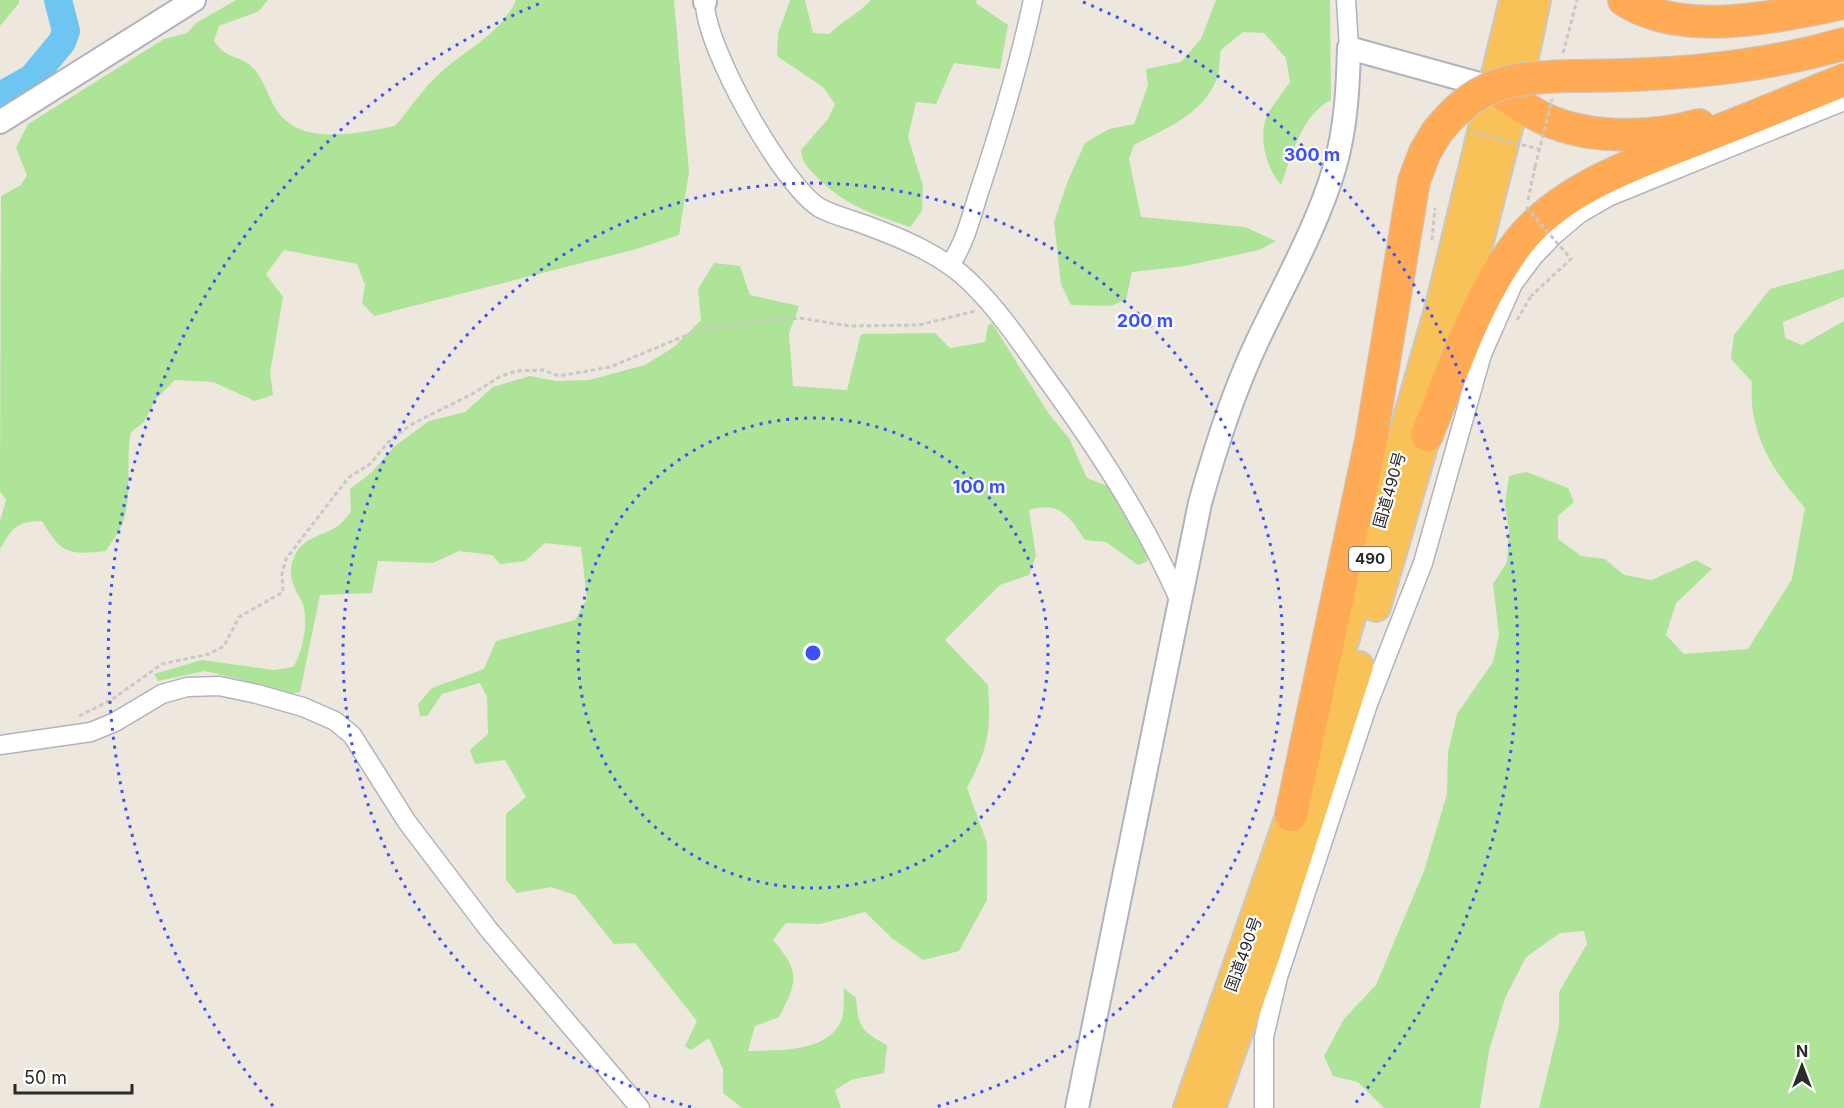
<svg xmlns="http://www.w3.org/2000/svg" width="1844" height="1108" viewBox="0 0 1844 1108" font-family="Inter,'Noto Sans JP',sans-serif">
	<rect width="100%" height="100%" fill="#ede7dd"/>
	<path fill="#ade498" d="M 0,0 L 19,0 L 19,3 L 0,26 Z
		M 236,0 L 268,0 L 259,11 L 219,26 L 214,41 C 227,61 241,54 254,69 C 267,84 269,104 284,119 C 312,145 362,132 395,126 C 410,109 423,88 440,73 C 465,50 503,32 516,0 L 674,0 L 689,172 L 679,235 L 633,250 L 374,316 L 362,303 L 365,285 L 357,264 L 284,250 L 266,274 L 283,297 L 270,373 L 273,395 L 255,401 L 213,382 L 175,380 L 156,399 L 144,422 L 131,432 C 125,462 133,494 123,522 C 120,532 111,542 106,551 C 67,555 62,554 42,521 C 16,522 13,527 0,549 L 0,521 L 6,500 L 0,491 L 1,196 L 21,185 L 27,175 L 16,148 L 28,124 L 164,39 L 187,33 L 196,23 Z
		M 790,0 L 805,0 L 813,33 L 829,34 C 842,21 858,14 871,0 L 976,0 L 977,4 L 1008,25 L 1000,69 L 954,63 L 936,104 L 916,102 L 908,137 L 923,186 L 922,211 L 910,227 C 874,215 844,205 817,177 C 808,168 802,163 801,150 L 828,119 L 835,104 L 823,87 L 777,56 L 778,34 Z
		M 1216,0 L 1330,0 L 1331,100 C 1301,115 1292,156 1281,185 C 1266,168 1257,135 1268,114 C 1274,103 1283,92 1290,82 L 1286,58 L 1264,33 L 1243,32 L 1221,50 C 1219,58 1220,70 1217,78 C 1204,114 1165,129 1134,145 L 1129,159 L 1141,217 L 1245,227 L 1276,241 L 1259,250 L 1185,266 L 1132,272 L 1126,300 L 1110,306 L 1071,305 L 1061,284 L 1054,222 L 1067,183 L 1085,143 L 1109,129 L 1134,124 L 1148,85 L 1146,69 L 1181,62 L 1201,39 Z
		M 714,263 L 740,266 L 750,295 L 799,306 L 789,333 L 793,386 L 847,390 L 861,334 L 935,333 L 950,348 L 985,342 L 988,325 L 992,323 L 1049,414 L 1069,438 L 1087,478 L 1108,486 L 1140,534 L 1148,561 L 1138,565 L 1106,542 L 1085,540 C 1069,516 1060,501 1029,510 L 1036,556 L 1029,575 L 1000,585 L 945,640 L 988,685 C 991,731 989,746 967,788 L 987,843 L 987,900 L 959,951 L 923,960 L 893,939 L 865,912 L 820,924 L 786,923 L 773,940 C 800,971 798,981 779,1017 L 755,1026 L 748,1051 C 776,1050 828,1053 841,1021 C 845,1013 843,997 844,988 L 856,998 C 858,1027 861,1031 887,1045 L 884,1073 L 851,1080 L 835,1090 L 841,1108 L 742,1108 L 723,1093 L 723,1069 L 709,1038 L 691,1050 L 685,1046 L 697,1021 L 635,943 L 614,944 L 575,895 L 551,887 L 517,893 L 506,880 L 506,814 L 526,797 L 505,760 L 475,764 L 470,750 L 488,734 L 487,697 L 480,683 L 442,694 L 427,716 L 420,716 L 418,704 L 432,688 L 484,669 L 496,641 L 575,620 L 587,599 L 581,547 L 545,543 L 525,561 L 500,564 L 492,555 L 459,551 L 433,563 L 378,561 L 372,593 L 320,595 L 300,692 L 282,695 L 243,680 L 205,671 L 158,681 L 154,674 L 202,660 L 274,670 L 293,667 C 303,653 310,616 301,600 C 293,586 287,574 294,557 C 302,537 325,535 338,526 C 343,523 347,516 351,512 L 350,489 L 371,473 L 395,446 L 429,421 L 465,412 L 493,387 L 530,376 L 556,381 L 589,380 L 645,365 L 674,347 L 701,320 L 698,289 Z
		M 1844,269 L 1844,297 L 1783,322 L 1785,338 L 1802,345 L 1844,321 L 1844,1108 L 1539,1108 L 1559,1026 L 1559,992 L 1587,944 L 1584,931 L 1560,933 L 1526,957 L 1505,998 L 1489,1051 L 1480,1108 L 1384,1108 L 1358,1082 L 1333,1076 L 1324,1056 L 1344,1019 L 1376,985 L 1424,871 L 1447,794 L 1448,752 L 1457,714 L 1493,662 L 1499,635 L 1493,584 L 1507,562 L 1509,530 L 1505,504 L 1509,476 L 1526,472 L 1568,488 L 1574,502 L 1558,516 L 1558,539 L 1581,556 L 1605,559 L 1624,575 L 1652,580 L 1696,560 L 1712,569 L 1676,603 L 1666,635 L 1684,654 L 1748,649 L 1792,579 L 1805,508 C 1773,471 1748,433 1752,382 L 1731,359 L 1734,335 L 1770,289 Z"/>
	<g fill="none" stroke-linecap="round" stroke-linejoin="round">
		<path stroke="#6ec5f1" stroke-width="28" d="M 0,96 L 32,78 L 62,42 L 66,31 L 58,0"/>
		<defs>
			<path id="minor" d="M 1346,0 L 1349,48
				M 705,2 C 704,45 782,185 820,208 C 833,215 849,219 863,224 C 901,238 944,255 973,285 C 1001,313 1023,346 1046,378 C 1097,448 1144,520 1179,599
				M 950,265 C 965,243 971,217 979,192 C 1000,129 1019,65 1033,0
				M 0,745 L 91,732 L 115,722 L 162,694 L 187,687 L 219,686 L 257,694 L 303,707 L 335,721 L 352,735 L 407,822 L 489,930 L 640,1108
				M 1264,1108 L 1264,1037 L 1278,977 L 1368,704 L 1423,563 L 1482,354 L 1513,284 L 1533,257 L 1554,235 L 1579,214 L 1608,197 L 1844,101"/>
			<path id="tertiary" d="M 705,0 L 705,2
				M 0,122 L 194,0
				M 1077,1108 L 1200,503 C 1215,449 1232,395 1256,344 C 1283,286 1317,228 1335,166 C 1346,127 1348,88 1349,48 L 1494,88"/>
			<path id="trunk" d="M 1454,339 L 1515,101 L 1536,0
				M 1376,607 L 1433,412
				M 1329,694 L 1440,306 L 1514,0
				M 1188,1108 L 1298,793
				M 1211,1108 L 1265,957 L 1359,666"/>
			<path id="motorway" d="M 1624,0 C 1683,39 1779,16 1844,3
				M 1568,76 C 1662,76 1753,70 1844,44
				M 1494,88 C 1508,97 1522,107 1537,115 C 1582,140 1650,139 1699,125
				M 1427,435 C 1453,371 1475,300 1518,243 C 1562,186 1641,162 1705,136 C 1751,118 1797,99 1844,80
				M 1291,815 L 1371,440 L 1414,181 L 1425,152 L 1437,132"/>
		</defs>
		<use href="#minor" stroke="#b1b2bf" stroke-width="21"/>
		<use href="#tertiary" stroke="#b1b2bf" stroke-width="26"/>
		<use href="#trunk" stroke="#c8c8c8" stroke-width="32"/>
		<use href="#motorway" stroke="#c8c8c8" stroke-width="34"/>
		<path stroke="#c8c8c8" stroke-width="3" stroke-dasharray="4.5 3" stroke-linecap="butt" d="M 1563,53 L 1577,0
			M 1528,200 L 1535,167
			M 1432,240 L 1435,208
			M 1517,320 L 1531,296
			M 79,716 L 111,700 L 162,664 L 209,654 L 224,646 L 239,617 L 283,592 L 282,574 L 286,559 L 348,478 L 370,464 L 391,439 L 414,423 L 474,393 L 499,377 L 516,371 L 543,370 L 559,376 L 610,367 L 699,330 L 768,320 L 799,318 L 850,326 L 919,325 L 975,311"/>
		<use href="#minor" stroke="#fff" stroke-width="18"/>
		<use href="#tertiary" stroke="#fff" stroke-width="22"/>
		<use href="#trunk" stroke="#f9c259" stroke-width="28"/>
		<use href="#motorway" stroke="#ffab56" stroke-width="32"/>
		<defs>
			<path id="motorway-bridge" d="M 1437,132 C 1476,83 1508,78 1568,76"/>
		</defs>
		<use href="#motorway-bridge" stroke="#c8c8c8" stroke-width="34" stroke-linecap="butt"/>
		<path stroke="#c8c8c8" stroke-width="3" stroke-dasharray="4.5 3" stroke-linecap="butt" d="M 1471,132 L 1539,149
			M 1535,167 L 1552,99
			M 1526,207 L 1571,259 L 1531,296"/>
		<use href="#motorway-bridge" stroke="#ffab56" stroke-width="32"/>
	</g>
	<g fill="none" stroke="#3a51fd" stroke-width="3" stroke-dasharray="3 6">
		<circle cx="813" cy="653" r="235"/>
		<path d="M691 1107A470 470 0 1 1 935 1107"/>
		<path d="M273 1106A705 705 0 0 1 543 2M1083 2A705 705 0 0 1 1353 1106"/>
	</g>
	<g text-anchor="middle" stroke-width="4.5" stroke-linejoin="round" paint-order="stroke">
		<rect fill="#fff" stroke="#6b6b6b" stroke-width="1.5" x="1349" y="547" width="42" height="24" rx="4.5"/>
		<g font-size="15" font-weight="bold" fill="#2b2b2b">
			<text x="1370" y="564">490</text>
		</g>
		<g font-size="16" fill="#2b2b2b" stroke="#fff">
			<text transform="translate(1389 490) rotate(-74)" y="6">国道490号</text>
			<text transform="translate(1243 954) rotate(-70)" y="6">国道490号</text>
		</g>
	</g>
	<circle cx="813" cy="653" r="9" fill="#3a51fd" stroke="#fff" stroke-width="3"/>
	<g font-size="18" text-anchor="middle" font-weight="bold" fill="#3a51fd" stroke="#fff" stroke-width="4.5" stroke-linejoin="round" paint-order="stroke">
		<text x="1312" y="161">300 m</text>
		<text x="1145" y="327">200 m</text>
		<text x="979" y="493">100 m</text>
	</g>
	<g transform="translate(1802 1066)" stroke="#ffffff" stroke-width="4.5" paint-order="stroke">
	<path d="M0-4.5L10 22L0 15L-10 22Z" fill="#2b2b2b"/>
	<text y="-9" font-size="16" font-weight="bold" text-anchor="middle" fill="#2b2b2b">N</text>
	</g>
	<path d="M15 1084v9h117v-9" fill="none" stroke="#2b2b2b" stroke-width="3"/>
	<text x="24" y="1084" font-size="18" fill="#2b2b2b" stroke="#ffffff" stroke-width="4.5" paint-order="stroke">50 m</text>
</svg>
